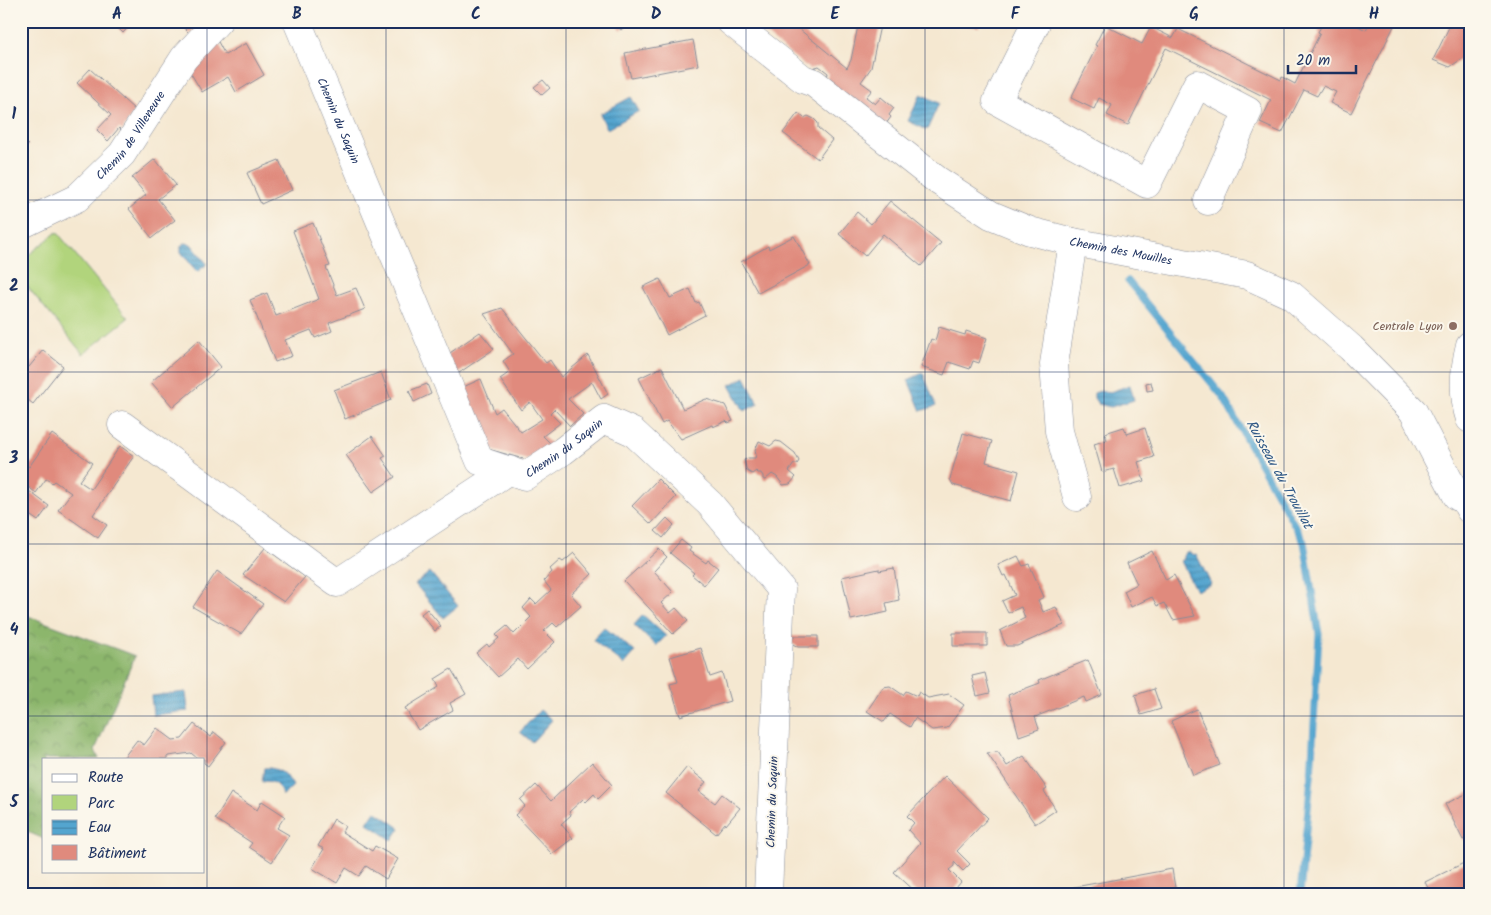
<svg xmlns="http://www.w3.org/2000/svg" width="1491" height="915" viewBox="0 0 1491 915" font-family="Kalam,sans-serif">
	<defs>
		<pattern id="forest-crowns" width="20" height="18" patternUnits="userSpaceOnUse" patternTransform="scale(1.25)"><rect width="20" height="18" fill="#8cb66c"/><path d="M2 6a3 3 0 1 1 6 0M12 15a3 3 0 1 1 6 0" fill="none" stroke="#72945c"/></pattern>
		<pattern id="water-rules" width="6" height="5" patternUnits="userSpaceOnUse" patternTransform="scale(1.25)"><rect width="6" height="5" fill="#54a5cf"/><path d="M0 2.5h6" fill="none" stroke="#4587ab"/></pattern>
	</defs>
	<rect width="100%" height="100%" fill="#fbf7ec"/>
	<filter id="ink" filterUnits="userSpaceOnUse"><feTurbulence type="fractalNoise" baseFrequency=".02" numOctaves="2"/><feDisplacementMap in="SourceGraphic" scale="10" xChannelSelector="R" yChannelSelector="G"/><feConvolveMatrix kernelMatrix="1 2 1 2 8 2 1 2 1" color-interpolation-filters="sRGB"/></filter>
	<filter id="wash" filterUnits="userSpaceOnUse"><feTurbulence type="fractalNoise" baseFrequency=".0096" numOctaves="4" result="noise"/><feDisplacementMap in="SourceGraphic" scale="20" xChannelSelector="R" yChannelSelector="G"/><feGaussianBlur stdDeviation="1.12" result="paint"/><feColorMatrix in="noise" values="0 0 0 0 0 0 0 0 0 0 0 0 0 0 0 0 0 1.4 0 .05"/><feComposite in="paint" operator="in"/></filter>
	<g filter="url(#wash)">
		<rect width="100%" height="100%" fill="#f5e8d1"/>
		<path fill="#b1d47c" stroke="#66826d" d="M 57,232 L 128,318 L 83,354 L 21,279 L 21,261 Z"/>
		<path fill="url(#forest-crowns)" stroke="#547265" d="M 28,616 L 135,656 L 95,750 L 99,759 L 44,759 L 44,839 L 21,829 L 21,622 Z"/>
		<path fill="url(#water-rules)" stroke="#386a96" d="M 921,94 L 939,103 L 927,130 L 908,121 Z
			M 631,97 L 639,111 L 607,129 L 600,114 Z
			M 185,243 L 191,244 L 207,264 L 197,272 L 181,252 L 181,246 Z
			M 923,373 L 936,406 L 921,411 L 908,380 Z
			M 745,377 L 758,404 L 744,411 L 730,385 Z
			M 1130,385 L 1134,400 L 1111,407 L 1098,404 L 1094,398 L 1094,393 L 1101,391 L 1110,392 Z
			M 1186,552 L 1190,552 L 1193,555 L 1196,554 L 1211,584 L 1196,591 L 1181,561 L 1184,559 L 1184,555 Z
			M 430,572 L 458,606 L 443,618 L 415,584 Z
			M 643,615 L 666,636 L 656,646 L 634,625 Z
			M 604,627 L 635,652 L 624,665 L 593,640 Z
			M 186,692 L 188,711 L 153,715 L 151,696 Z
			M 540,710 L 552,720 L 532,742 L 520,732 Z
			M 264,768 C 278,767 287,774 293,786 L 282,796 C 280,785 272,779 262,782 Z
			M 375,811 L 400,828 L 392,840 L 367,823 Z"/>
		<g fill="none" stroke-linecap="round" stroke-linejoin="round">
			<path stroke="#54a5cf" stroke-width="7" d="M 1128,281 L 1223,397 L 1304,542 L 1319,634 L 1311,777 L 1300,894"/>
		</g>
		<g id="blocks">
			<path fill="#e08a7d" d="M 111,21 L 134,21 L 123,33 Z
				M 177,21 L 201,21 L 190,34 Z
				M 611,21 L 631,21 L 621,30 Z
				M 749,21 L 789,21 L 847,68 L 851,60 L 858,26 L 859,26 L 860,21 L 881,21 L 871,68 L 861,82 L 872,90 L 866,97 L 875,104 L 881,97 L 894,108 L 889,115 L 891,117 L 883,128 L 826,83 L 828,73 L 819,66 L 809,69 Z
				M 954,21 L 979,21 L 979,27 L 954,24 Z
				M 1324,21 L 1348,21 L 1366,30 L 1370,21 L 1389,21 L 1395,24 L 1351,113 L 1330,103 L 1336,92 L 1323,86 L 1317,96 L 1304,90 L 1282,133 L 1260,123 L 1271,100 L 1166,48 L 1128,125 L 1107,115 L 1112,105 L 1099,98 L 1094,109 L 1071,98 L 1097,46 L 1095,45 L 1105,25 L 1142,44 L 1151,27 L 1173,38 L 1178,29 L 1281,80 L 1282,77 L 1295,84 L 1320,33 L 1318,32 Z
				M 1452,21 L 1470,21 L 1470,53 L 1450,67 L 1433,60 Z
				M 215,36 L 225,55 L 246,43 L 264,75 L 236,92 L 228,77 L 202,92 L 187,67 Z
				M 693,40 L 698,65 L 631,78 L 625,53 Z
				M 90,69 L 135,110 L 122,131 L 119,128 L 108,141 L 97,130 L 111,115 L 77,83 Z
				M 543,80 L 550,88 L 542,95 L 534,87 Z
				M 798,113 L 804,118 L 808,116 L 814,119 L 818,123 L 818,128 L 832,140 L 818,159 L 783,133 Z
				M 21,139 L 28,145 L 21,153 Z
				M 155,159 L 176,185 L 158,199 L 175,220 L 152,238 L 129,209 L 146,195 L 132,178 Z
				M 279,160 L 292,190 L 261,204 L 247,173 Z
				M 890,201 L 941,243 L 921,266 L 883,234 L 865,256 L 839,234 L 857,212 L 871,224 Z
				M 313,223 L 330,266 L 326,267 L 337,295 L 356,288 L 365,309 L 329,323 L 332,331 L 315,338 L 311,330 L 285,340 L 292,356 L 275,362 L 250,300 L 267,293 L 276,316 L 319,299 L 293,231 Z
				M 794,236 L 810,265 L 758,293 L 741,262 L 768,246 L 769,249 Z
				M 660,279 L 670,298 L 690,289 L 696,303 L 699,302 L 705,315 L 667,335 L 643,287 Z
				M 502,308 L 546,363 L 550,360 L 561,377 L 588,355 L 608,394 L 601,399 L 592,382 L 568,399 L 583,414 L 570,426 L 554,409 L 550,413 L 560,423 L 543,436 L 552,445 L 527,460 L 488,449 L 461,388 L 481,379 L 495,413 L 502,408 L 521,432 L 542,419 L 530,402 L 521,410 L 500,379 L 510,372 L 503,361 L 513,354 L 484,314 Z
				M 939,327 L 965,335 L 966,331 L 987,338 L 979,363 L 973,361 L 970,369 L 949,362 L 944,375 L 921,367 L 931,339 L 935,341 Z
				M 480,332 L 494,349 L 456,375 L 447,355 Z
				M 199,340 L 221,367 L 173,407 L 151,382 Z
				M 43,350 L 63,366 L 33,404 L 21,394 L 21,364 L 23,362 L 29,367 Z
				M 662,367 L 683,409 L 706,399 L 725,405 L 733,421 L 728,423 L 726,421 L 713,427 L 712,425 L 681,439 L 667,421 L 662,424 L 639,378 Z
				M 381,372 L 391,400 L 345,419 L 334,390 Z
				M 1151,382 L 1153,390 L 1147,391 L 1146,383 Z
				M 427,384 L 431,394 L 414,402 L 409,391 Z
				M 1124,427 L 1127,434 L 1145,428 L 1154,457 L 1138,462 L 1144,481 L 1120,488 L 1114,469 L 1102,472 L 1094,444 L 1107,440 L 1105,433 Z
				M 963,433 L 992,441 L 986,462 L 1019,471 L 1011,501 L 953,485 L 950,479 Z
				M 52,434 L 92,463 L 79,481 L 91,489 L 120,446 L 134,456 L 93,515 L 107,525 L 98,538 L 58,510 L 71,493 L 54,481 L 52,483 L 46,479 L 36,493 L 21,481 L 21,461 L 29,467 Z
				M 372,436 L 386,456 L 382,458 L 395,477 L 373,492 L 346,455 Z
				M 759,441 L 770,446 L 776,441 L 781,442 L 795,453 L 799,461 L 797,464 L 794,464 L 789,471 L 796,477 L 790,484 L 783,485 L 777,477 L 772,474 L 765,480 L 763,479 L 763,476 L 761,473 L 758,473 L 756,471 L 752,474 L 747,471 L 744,460 L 748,458 L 755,458 L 756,455 L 755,450 Z
				M 658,479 L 676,497 L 651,524 L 632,506 Z
				M 21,485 L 49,506 L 38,521 L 21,509 Z
				M 667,518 L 674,525 L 663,538 L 655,531 Z
				M 21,540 L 27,543 L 21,554 Z
				M 681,540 L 691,548 L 689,551 L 706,563 L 708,560 L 718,568 L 704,585 L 692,575 L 694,573 L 670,553 Z
				M 265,548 L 305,577 L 284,602 L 243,575 Z
				M 659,549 L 667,557 L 654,571 L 673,592 L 661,603 L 670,613 L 676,608 L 688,621 L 673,634 L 624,581 Z
				M 1152,551 L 1166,580 L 1174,575 L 1195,616 L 1173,620 L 1164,603 L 1157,606 L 1152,597 L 1131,607 L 1124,591 L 1137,584 L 1127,563 Z
				M 574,553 L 592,574 L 571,594 L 581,606 L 557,627 L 553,623 L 544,631 L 555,642 L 527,669 L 518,659 L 498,677 L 476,653 L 487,644 L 489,647 L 499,638 L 496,635 L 507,626 L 514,634 L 531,617 L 523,608 L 531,599 L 536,604 L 551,590 L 544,581 L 552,572 L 550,569 L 560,560 L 563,562 Z
				M 1018,556 L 1023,566 L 1029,564 L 1044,597 L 1038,600 L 1043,612 L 1056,607 L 1064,625 L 1017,646 L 1006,646 L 1000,631 L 1025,618 L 1021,607 L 1008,613 L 1002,601 L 1015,595 L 1006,575 L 1003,576 L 998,565 Z
				M 894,568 L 899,600 L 886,603 L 888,612 L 851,620 L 842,577 L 879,569 L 879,571 Z
				M 217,571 L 263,604 L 241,634 L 193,607 Z
				M 427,609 L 441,626 L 435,631 L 421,614 Z
				M 953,633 L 987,633 L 987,646 L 953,646 Z
				M 791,636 L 818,636 L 818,647 L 798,647 L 791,643 Z
				M 701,648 L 710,677 L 722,673 L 730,701 L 680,716 L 670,684 L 678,682 L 670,657 Z
				M 1088,660 L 1102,695 L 1086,702 L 1084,697 L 1035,717 L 1039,729 L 1019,736 L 1008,695 L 1040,683 L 1039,680 Z
				M 451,669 L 466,694 L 450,703 L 453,710 L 418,730 L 405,708 L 439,687 L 435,679 Z
				M 985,673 L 990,693 L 977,696 L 972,676 Z
				M 890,686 L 903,695 L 906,691 L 917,696 L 919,692 L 928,698 L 949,694 L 964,705 L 947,728 L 932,730 L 915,718 L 910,727 L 890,714 L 884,722 L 867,711 L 883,687 Z
				M 1154,689 L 1161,709 L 1141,715 L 1135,695 Z
				M 1197,709 L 1220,765 L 1193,775 L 1171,721 Z
				M 194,724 L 211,737 L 214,732 L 226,742 L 208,766 L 204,763 L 204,759 L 198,759 L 191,753 L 168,756 L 166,759 L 125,759 L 124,757 L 137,740 L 144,745 L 157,728 L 173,740 L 182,739 Z
				M 998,752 L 1007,766 L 1024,756 L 1047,789 L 1044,791 L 1056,810 L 1035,824 L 987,753 Z
				M 592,762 L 612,785 L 598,799 L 594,794 L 586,802 L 583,799 L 569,812 L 571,815 L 561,824 L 573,838 L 552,854 L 515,815 L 525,806 L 520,800 L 536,785 L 551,801 Z
				M 687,767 L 706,782 L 699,791 L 715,803 L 722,794 L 740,808 L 726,825 L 725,823 L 716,834 L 666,793 Z
				M 945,776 L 988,818 L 957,851 L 970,864 L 963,871 L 954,862 L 954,866 L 949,870 L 961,882 L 951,894 L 918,894 L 894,872 L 920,843 L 908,830 L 914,823 L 907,816 Z
				M 1470,792 L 1470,836 L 1463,840 L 1445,804 Z
				M 231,793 L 257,810 L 262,801 L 285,816 L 277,828 L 289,835 L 272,862 L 249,847 L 252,843 L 215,819 Z
				M 334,819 L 345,826 L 342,832 L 372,851 L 375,846 L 398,859 L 386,879 L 366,866 L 359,876 L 346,868 L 337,883 L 312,868 L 324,849 L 318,846 Z
				M 1470,860 L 1470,894 L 1431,894 L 1425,882 Z
				M 1172,869 L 1176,894 L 1065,894 L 1064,889 Z"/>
		</g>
	</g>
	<g filter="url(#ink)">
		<use href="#blocks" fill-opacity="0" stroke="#888c98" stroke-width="1"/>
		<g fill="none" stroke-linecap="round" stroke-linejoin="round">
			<defs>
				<g id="minor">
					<path id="s1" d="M 297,21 L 480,461 L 525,476 L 563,451 L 604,419 L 633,432 L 710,504 L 781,589 L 768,894"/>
					<path id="s2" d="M 730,21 L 803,79 L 814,83 L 937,180 L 991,215 L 1030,231 L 1073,242 L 1247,275 L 1291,295 L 1351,348 L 1413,411 L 1457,496 L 1465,501 L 1470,510"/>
					<path d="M 1037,21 L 997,101 L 1147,184 L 1197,84 L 1248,111 L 1208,201"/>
					<path id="s3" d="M 21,225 L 77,198 L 122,154 L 184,58 L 218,21"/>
					<path d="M 1073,242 L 1054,364 L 1059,431 L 1077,497"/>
					<path d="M 1470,345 C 1464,369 1462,395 1470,419"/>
					<path d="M 122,425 L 337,583 L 509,470"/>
				</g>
			</defs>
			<use href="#minor" stroke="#888c98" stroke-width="29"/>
			<use href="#minor" stroke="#fff" stroke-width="28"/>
		</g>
	</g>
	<path fill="none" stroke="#1b2f5e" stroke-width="1" stroke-opacity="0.55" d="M 207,21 L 207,894M 386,21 L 386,894M 566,21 L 566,894M 746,21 L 746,894M 925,21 L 925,894M 1104,21 L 1104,894M 1284,21 L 1284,894M 21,200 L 1470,200M 21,372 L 1470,372M 21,544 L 1470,544M 21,716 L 1470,716"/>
	<circle fill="#8d6e63" stroke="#fbf7ec" stroke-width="2" cx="1453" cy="326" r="5"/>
	<g text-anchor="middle" stroke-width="4" stroke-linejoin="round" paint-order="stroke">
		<g font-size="12" fill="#1b2f5e" stroke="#fbf7ec">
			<text dy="4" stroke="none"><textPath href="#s1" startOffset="108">Chemin du Saquin</textPath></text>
			<text dy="4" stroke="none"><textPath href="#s3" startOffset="145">Chemin de Villeneuve</textPath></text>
			<text dy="4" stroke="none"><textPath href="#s2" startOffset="461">Chemin des Mouilles</textPath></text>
			<text dy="4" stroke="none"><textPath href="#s1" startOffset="572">Chemin du Saquin</textPath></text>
			<text transform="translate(772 802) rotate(-88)" y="4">Chemin du Saquin</text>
		</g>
		<g font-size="12" fill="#785e54" stroke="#fbf7ec" text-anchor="end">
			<text x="1443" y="330">Centrale Lyon</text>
		</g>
		<g font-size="14" font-style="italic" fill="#2f5886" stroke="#fbf7ec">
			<text transform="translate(1280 474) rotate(61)" y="5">Ruisseau du Trouillat</text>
		</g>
	</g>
	<rect width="1491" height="915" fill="none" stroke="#fbf7ec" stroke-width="55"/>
	<rect x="42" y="758" width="162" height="115" fill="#fbf7ec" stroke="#a1a7b3"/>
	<rect x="52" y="774" width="25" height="8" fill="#ffffff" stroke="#a1a7b3"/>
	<text x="88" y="782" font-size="15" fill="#1b2f5e">Route</text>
	<rect x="52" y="795" width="25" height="15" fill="#b1d47c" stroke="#a1a7b3"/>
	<text x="88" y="808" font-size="15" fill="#1b2f5e">Parc</text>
	<rect x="52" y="820" width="25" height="15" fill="url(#water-rules)" stroke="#a1a7b3"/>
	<text x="88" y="832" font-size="15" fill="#1b2f5e">Eau</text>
	<rect x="52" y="845" width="25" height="15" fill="#e08a7d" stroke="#a1a7b3"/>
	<text x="88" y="858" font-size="15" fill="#1b2f5e">Bâtiment</text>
	<path d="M1288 65v8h68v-8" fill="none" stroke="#1b2f5e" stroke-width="2.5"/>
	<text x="1296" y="65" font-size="15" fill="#1b2f5e" stroke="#fbf7ec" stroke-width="4" paint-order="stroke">20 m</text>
	<rect x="28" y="28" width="1436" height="860" fill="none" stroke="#1b2f5e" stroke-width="2"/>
	<g font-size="16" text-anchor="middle" font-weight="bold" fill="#1b2f5e">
		<text x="117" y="19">A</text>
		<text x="297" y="19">B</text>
		<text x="476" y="19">C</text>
		<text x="656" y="19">D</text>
		<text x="835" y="19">E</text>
		<text x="1015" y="19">F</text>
		<text x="1194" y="19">G</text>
		<text x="1374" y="19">H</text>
		<text x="14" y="119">1</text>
		<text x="14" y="291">2</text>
		<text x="14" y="463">3</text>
		<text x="14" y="635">4</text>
		<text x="14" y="807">5</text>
	</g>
</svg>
